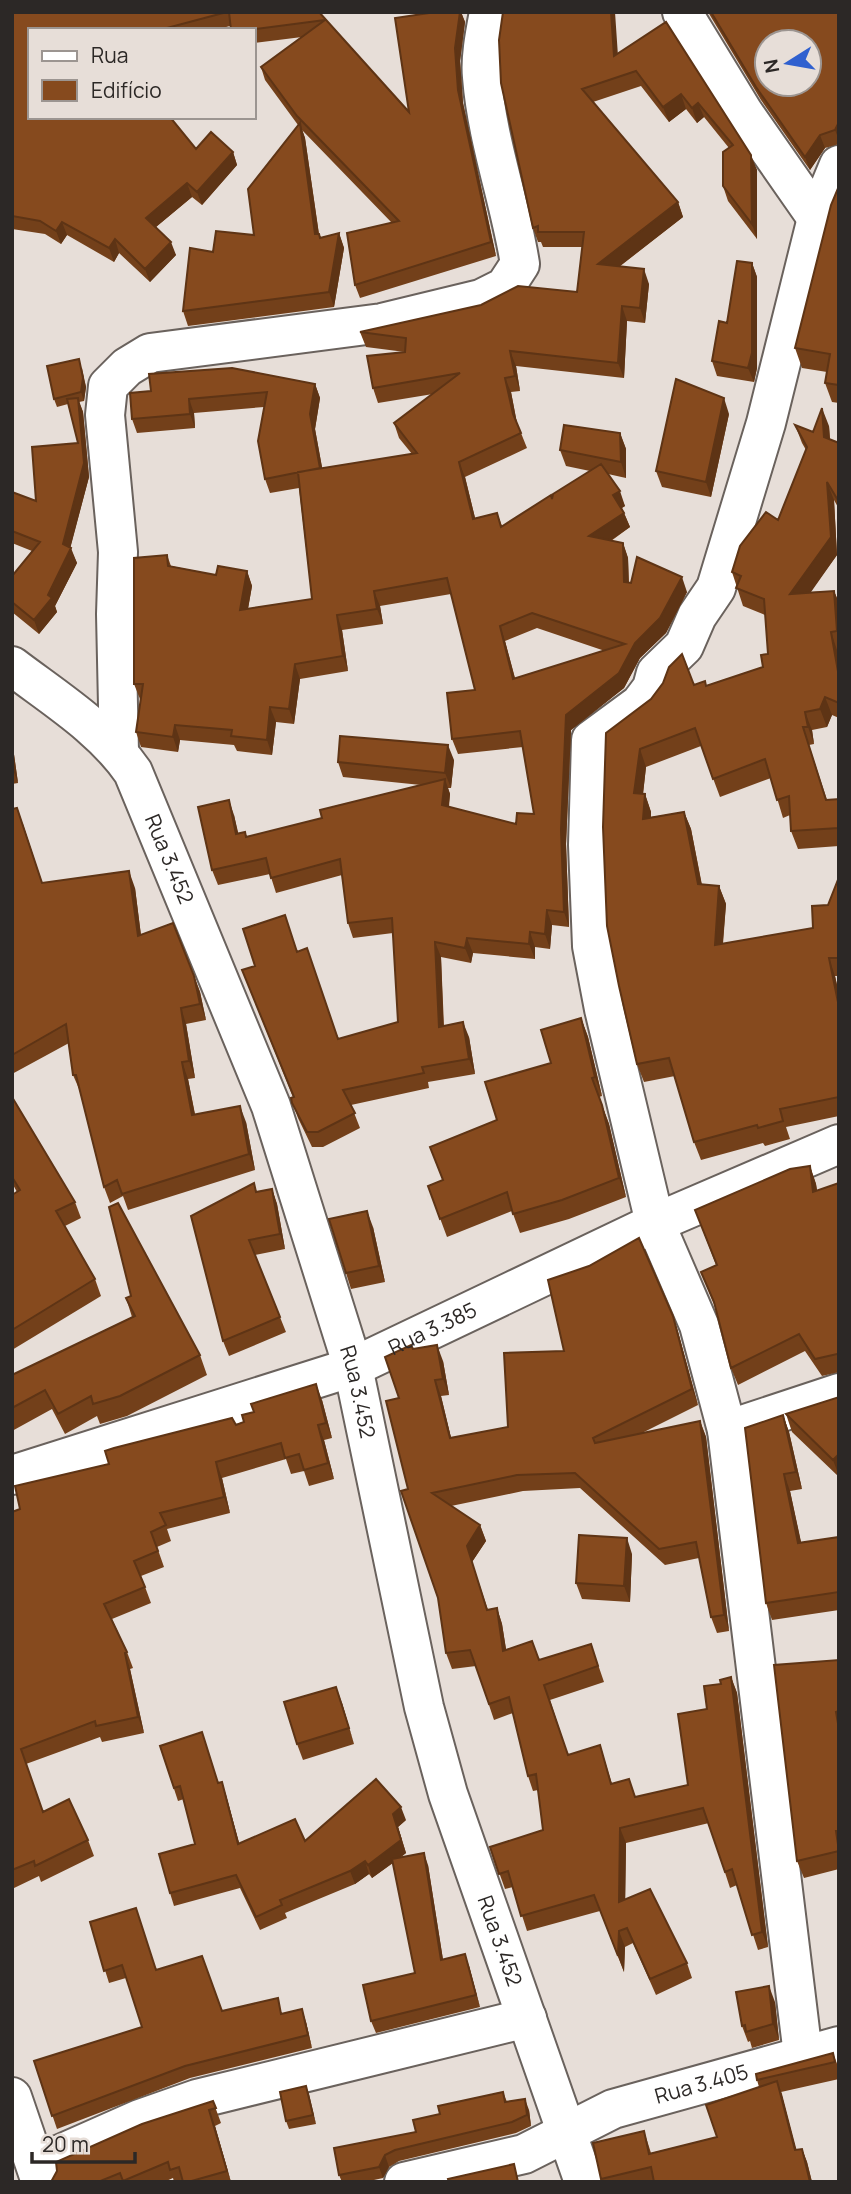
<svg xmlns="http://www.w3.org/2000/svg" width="851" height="2194" viewBox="0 0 851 2194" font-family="Manrope,sans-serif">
	<rect width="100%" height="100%" fill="#e7ded8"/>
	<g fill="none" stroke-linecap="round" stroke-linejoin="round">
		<defs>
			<g id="street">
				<path d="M 682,12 L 743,112 L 817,218"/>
				<path id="s1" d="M 12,666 C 54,698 103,728 133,772 L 271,1106 L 353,1367 L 424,1707 L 448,1794 L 584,2182"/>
				<path d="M 119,752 L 116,614 L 118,552 L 105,415 L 108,386 L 127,367 L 150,353 L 382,323 L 481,299 L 505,287 L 520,264 C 510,201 487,141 482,77 C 480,57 485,33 489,12"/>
				<path d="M 727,1430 L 839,1393"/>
				<path id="s2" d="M 12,1475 L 353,1367 L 655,1223 L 839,1144"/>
				<path d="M 803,2055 L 727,1430 L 699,1325 L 655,1223 L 604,1009 L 592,946 L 588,845 L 591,740 L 640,704 L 652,688 L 656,673 L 684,646 L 697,616 L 716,588 L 766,423 L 817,218 L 839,165"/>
				<path d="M 12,2097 L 41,2182"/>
				<path d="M 36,2165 L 140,2119 L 197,2099 L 527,2018"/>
				<path id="s3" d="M 404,2182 L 524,2154 L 613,2109 L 839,2046"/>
			</g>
		</defs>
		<use href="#street" stroke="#6a625d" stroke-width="42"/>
		<use href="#street" stroke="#fff" stroke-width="38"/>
	</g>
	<path fill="#73401a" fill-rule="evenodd" d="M 12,12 L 319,12 L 409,112 L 436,12 L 461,12 L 465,22 L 460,61 L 463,103 L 496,256 L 360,298 L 355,285 L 392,223 L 302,130 L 305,138 L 319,234 L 321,238 L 339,233 L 344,248 L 334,307 L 188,326 L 183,311 L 213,252 L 254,235 L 298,125 L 265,80 L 261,67 L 302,37 L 254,43 L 254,30 L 231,30 L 230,26 L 215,30 L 30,30 L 196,149 L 233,152 L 237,165 L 202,205 L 192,197 L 156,227 L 176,255 L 150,282 L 119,253 L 114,262 L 67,235 L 61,244 L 45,234 L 12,229 Z
		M 708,12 L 839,12 L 839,144 L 825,148 L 810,170 L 761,100 Z
		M 666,22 L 757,170 L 757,239 L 728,201 L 723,186 L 729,148 L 704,117 L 697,123 L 686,109 L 669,122 L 641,86 L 593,102 L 678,202 L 683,217 L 619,267 L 649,284 L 645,323 L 627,321 L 624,378 L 516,366 L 520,391 L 511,392 L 517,423 L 527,448 L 465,477 L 475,518 L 497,513 L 502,526 L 552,499 L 590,471 L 566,466 L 560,450 L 620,433 L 626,449 L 626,478 L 608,474 L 625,506 L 622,508 L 624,513 L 630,527 L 611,541 L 623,543 L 628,558 L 629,583 L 687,592 L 666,633 L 640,658 L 624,688 L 571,730 L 566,844 L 569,927 L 552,925 L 550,949 L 535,947 L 535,959 L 473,953 L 471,963 L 441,957 L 444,1026 L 469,1037 L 475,1074 L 428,1082 L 429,1088 L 351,1105 L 360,1128 L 323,1147 L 312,1147 L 298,1118 L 291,1098 L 293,1097 L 242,970 L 297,951 L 339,1039 L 398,1022 L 393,933 L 353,938 L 348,923 L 342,875 L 276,893 L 270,874 L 218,885 L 212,870 L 234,815 L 238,834 L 246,837 L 322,818 L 421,785 L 343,777 L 338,762 L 454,760 L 451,788 L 448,788 L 450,794 L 449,807 L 516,824 L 534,814 L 523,747 L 458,754 L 452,739 L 475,690 L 451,594 L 380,606 L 383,624 L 342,630 L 348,671 L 300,679 L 294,724 L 276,722 L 272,755 L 237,751 L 234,745 L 180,740 L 178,752 L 141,747 L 136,732 L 141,699 L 140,699 L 134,684 L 167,555 L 171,566 L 216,575 L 247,571 L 252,586 L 248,609 L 312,599 L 299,488 L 270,493 L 265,479 L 264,407 L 194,413 L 195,428 L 137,433 L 132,419 L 130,393 L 315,384 L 320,398 L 315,429 L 322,468 L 412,454 L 399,438 L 394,423 L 433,394 L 378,403 L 373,388 L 405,352 L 366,347 L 360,332 L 577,292 L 582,247 L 543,247 L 541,242 L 538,242 L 533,228 L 501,83 L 618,54 ZM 537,628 L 605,651 L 515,678 L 505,641 Z
		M 839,186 L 839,403 L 832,402 L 825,383 L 827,372 L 802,368 L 795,348 Z
		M 752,263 L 757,277 L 757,368 L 754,382 L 717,376 L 712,361 Z
		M 82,368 L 86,387 L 84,401 L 79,402 L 83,412 L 89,477 L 70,548 L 77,563 L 55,606 L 57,612 L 39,634 L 12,612 L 12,576 L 32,551 L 12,543 L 12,492 L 36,501 L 78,443 L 68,404 L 57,407 L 54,399 Z
		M 729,414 L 711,497 L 662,487 L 656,471 Z
		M 795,425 L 813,432 L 829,426 L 830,439 L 839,443 L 839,509 L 834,500 L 837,555 L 810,592 L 834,591 L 839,603 L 839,650 L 837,650 L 839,657 L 839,718 L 832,715 L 827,727 L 812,730 L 814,744 L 809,745 L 827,800 L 839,799 L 839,846 L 798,849 L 791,831 L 790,815 L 783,818 L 771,778 L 720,797 L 701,746 L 646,767 L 643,794 L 645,794 L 651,812 L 651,817 L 684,812 L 691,829 L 702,885 L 719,886 L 726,904 L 723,944 L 813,928 L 828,905 L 839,877 L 839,976 L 835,976 L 839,994 L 839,1116 L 786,1127 L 790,1139 L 765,1146 L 763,1143 L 701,1160 L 694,1142 L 675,1076 L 644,1082 L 637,1064 L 606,733 L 694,685 L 706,686 L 763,667 L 768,654 L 765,615 L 743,606 L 732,572 L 778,520 L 806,450 L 802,443 Z
		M 12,740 L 18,783 L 12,784 Z
		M 12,809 L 23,824 L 42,883 L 135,888 L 141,935 L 194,976 L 200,992 L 206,1020 L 186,1024 L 195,1078 L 188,1079 L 195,1114 L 246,1122 L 255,1170 L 128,1210 L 123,1196 L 110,1203 L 104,1187 L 80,1091 L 73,1075 L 69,1043 L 12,1074 Z
		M 581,1018 L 588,1037 L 602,1096 L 599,1097 L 609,1124 L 626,1197 L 569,1219 L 520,1233 L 512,1211 L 447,1237 L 428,1186 L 443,1181 L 430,1147 L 497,1120 L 551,1063 Z
		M 12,1097 L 75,1202 L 81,1218 L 65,1226 L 95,1279 L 101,1296 L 12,1350 L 12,1195 L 17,1192 L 12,1183 Z
		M 810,1166 L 816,1184 L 817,1191 L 839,1183 L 839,1372 L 822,1376 L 805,1351 L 738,1385 L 731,1368 L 716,1309 L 701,1272 L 716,1265 L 695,1210 Z
		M 272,1189 L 277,1204 L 285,1249 L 255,1255 L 286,1332 L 229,1356 L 223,1341 L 258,1192 Z
		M 373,1227 L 385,1282 L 351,1289 L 346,1273 Z
		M 126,1298 L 200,1355 L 207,1375 L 127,1416 L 100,1424 L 97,1416 L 65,1434 L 52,1409 L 12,1431 L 12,1375 L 132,1317 Z
		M 673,1316 L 678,1332 L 698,1405 L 640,1434 L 700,1421 L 706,1437 L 729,1631 L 717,1633 L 711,1617 L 699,1558 L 665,1565 L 580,1488 L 523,1491 L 451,1506 L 480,1525 L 486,1541 L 472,1562 L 488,1610 L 497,1608 L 502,1624 L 506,1650 L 539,1660 L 591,1644 L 604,1682 L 550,1700 L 568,1755 L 600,1745 L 612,1784 L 636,1797 L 688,1785 L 707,1709 L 721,1684 L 731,1677 L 737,1693 L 768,1947 L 758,1950 L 737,1885 L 730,1888 L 709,1823 L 626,1843 L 625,1899 L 687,1963 L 692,1978 L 656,1995 L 633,1943 L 625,1947 L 624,1972 L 600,1911 L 527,1931 L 513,1887 L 505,1889 L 490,1847 L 543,1830 L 538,1790 L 533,1791 L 528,1776 L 513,1713 L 494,1720 L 476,1666 L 452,1669 L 446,1653 L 438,1598 L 408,1489 L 399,1398 L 443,1361 L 449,1395 L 441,1396 L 451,1438 L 508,1427 L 564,1351 Z
		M 839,1397 L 839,1477 L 792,1432 L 786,1414 Z
		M 322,1400 L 332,1438 L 324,1440 L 334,1479 L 309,1486 L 304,1471 L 291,1474 L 286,1459 L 222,1478 L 230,1513 L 167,1529 L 171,1541 L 157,1547 L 164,1567 L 141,1576 L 151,1603 L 112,1619 L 127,1652 L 133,1668 L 130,1669 L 144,1733 L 102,1742 L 100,1737 L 26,1764 L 43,1812 L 88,1840 L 94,1856 L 41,1882 L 39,1876 L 12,1889 L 12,1512 L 20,1509 L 109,1464 Z
		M 783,1415 L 789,1432 L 802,1489 L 790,1491 L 801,1543 L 839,1537 L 839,1610 L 772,1620 L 766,1603 Z
		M 632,1554 L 630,1602 L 582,1599 L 576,1583 Z
		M 839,1660 L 839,1869 L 804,1878 L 797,1861 Z
		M 342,1703 L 354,1744 L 303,1760 L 297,1744 Z
		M 160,1746 L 219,1783 L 226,1795 L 239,1843 L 305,1841 L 406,1820 L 398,1827 L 406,1853 L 400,1858 L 428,1865 L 443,1960 L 469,1966 L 480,2007 L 376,2033 L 371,2021 L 415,1973 L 393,1863 L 372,1878 L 369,1874 L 355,1884 L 285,1913 L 287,1918 L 260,1930 L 240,1888 L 174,1906 L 170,1893 L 195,1844 L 184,1799 L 178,1801 Z
		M 90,1922 L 156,1970 L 222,2011 L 283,2013 L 306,2022 L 312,2048 L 190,2078 L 57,2129 L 34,2061 L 142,2027 L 126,1978 L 109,1983 Z
		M 775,2002 L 779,2040 L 752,2048 L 750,2041 L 748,2042 L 742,2026 Z
		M 833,2053 L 839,2069 L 839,2079 L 781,2092 L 796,2150 L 802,2149 L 807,2162 L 812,2182 L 654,2182 L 654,2180 L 647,2182 L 602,2182 L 601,2179 L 644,2131 L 651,2153 L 717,2137 L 759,2087 L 757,2080 Z
		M 306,2086 L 316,2124 L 289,2129 L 286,2121 Z
		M 503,2092 L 507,2102 L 529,2110 L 531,2126 L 516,2133 L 399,2161 L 389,2167 L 383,2178 L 365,2182 L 342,2182 L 339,2175 L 416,2132 L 440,2114 Z
		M 213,2101 L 221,2123 L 215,2126 L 231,2182 L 174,2182 L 173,2178 L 164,2182 L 51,2182 Z"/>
	<path fill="#5e3415" d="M 460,12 L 461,12 L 465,22 L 460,61 L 463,103 L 496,256 L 491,242 L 458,90 L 455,48 Z
		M 611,12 L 615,12 L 619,71 L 614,56 Z
		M 681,94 L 686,109 L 669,122 L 663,107 Z
		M 698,103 L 704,117 L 697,123 L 692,108 Z
		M 839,122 L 839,140 L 835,130 Z
		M 300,123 L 305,138 L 321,249 L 315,234 Z
		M 820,135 L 825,148 L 810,170 L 805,157 Z
		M 233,152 L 237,165 L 202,205 L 197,192 Z
		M 751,155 L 757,170 L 757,239 L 752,224 Z
		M 187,183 L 192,197 L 151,231 L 146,218 Z
		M 678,202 L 683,217 L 603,279 L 598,264 Z
		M 62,222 L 67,235 L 61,244 L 56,231 Z
		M 339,233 L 344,248 L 334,307 L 329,292 Z
		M 115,239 L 119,253 L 114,262 L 109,248 Z
		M 171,242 L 176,255 L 150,282 L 145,269 Z
		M 752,263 L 757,277 L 757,368 L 754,382 L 748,368 Z
		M 644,269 L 649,284 L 645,323 L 640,308 Z
		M 622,306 L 627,321 L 624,378 L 618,363 Z
		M 510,351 L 516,366 L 520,391 L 515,376 Z
		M 79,359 L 86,387 L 84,401 L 81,392 Z
		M 505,378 L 511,392 L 518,429 L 513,414 Z
		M 315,384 L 320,398 L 315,429 L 325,483 L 320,468 L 310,414 Z
		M 78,398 L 83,412 L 89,477 L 69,553 L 71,548 L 77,563 L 55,606 L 57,612 L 39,634 L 34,620 L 48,595 L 63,544 L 84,463 Z
		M 724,398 L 729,414 L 711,497 L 706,482 Z
		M 189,399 L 194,413 L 195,428 L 190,414 Z
		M 822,408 L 829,426 L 831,455 L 824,437 Z
		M 620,433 L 626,449 L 626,478 L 621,462 Z
		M 459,462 L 465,477 L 479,534 L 473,519 Z
		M 827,482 L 834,500 L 837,555 L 797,612 L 790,594 Z
		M 620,491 L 625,506 L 618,510 L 613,495 Z
		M 624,513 L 630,527 L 595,551 L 589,536 Z
		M 623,543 L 628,558 L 629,597 L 624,582 Z
		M 247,571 L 252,586 L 245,625 L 240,610 Z
		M 682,577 L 687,592 L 666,633 L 640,658 L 624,688 L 571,730 L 566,844 L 569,927 L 564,912 L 561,830 L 566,715 Z
		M 374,591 L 380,606 L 383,624 L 377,609 Z
		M 834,591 L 839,603 L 839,636 L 837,631 Z
		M 337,615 L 342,630 L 348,671 L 343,656 Z
		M 500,626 L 505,641 L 519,694 L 513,679 Z
		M 831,632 L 837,650 L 839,657 L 839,677 Z
		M 295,664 L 300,679 L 294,724 L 289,709 Z
		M 825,697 L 832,715 L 827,727 L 820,709 Z
		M 270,707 L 276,722 L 272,755 L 267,740 Z
		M 805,712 L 812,730 L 814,744 L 808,727 Z
		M 175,725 L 180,740 L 178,752 L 173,737 Z
		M 12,740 L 18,783 L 13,770 Z
		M 448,745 L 454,760 L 451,788 L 445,773 Z
		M 640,749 L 646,767 L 641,811 L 634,793 Z
		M 445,779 L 450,794 L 447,820 L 442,805 Z
		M 645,794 L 651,812 L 649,837 L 643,819 Z
		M 229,800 L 234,815 L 242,849 L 236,834 Z
		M 684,812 L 691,829 L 705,902 L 698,884 Z
		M 129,871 L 135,888 L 143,952 L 138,936 Z
		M 719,886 L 726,904 L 721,963 L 715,945 Z
		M 547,910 L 552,925 L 550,949 L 545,934 Z
		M 530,932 L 535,947 L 535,959 L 529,944 Z
		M 467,938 L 473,953 L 471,963 L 465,948 Z
		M 435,942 L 441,957 L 444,1042 L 439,1027 Z
		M 829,958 L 835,976 L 839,994 L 839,1007 Z
		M 194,976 L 200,992 L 206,1020 L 200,1004 Z
		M 181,1008 L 186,1024 L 195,1078 L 189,1061 Z
		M 581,1018 L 588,1037 L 602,1096 L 595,1077 Z
		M 463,1022 L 469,1037 L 475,1074 L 469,1059 Z
		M 182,1062 L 188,1079 L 198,1131 L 192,1115 Z
		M 602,1105 L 609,1124 L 626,1197 L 619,1178 Z
		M 240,1106 L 246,1122 L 255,1170 L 249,1154 Z
		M 810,1166 L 816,1184 L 820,1209 L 813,1192 Z
		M 272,1189 L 277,1204 L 285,1249 L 280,1234 Z
		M 367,1211 L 373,1227 L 385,1282 L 379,1266 Z
		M 673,1316 L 678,1332 L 698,1405 L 692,1389 Z
		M 437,1345 L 443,1361 L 449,1395 L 443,1379 Z
		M 435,1380 L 441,1396 L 455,1454 L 450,1438 Z
		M 316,1384 L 322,1400 L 332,1438 L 326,1423 Z
		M 783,1415 L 789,1432 L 802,1489 L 796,1472 Z
		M 700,1421 L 706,1437 L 729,1631 L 724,1615 Z
		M 318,1425 L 324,1440 L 334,1479 L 328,1463 Z
		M 839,1454 L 839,1476 L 833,1460 Z
		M 216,1462 L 222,1478 L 230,1513 L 224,1497 Z
		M 784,1474 L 790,1491 L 805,1560 L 798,1543 Z
		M 480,1525 L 486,1541 L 472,1562 L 467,1546 Z
		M 627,1538 L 632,1554 L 630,1602 L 624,1586 Z
		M 497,1608 L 502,1624 L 509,1667 L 503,1651 Z
		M 125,1653 L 130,1669 L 144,1733 L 138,1717 Z
		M 731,1677 L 737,1693 L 768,1947 L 762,1932 Z
		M 336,1687 L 342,1703 L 354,1744 L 349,1728 Z
		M 222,1782 L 226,1795 L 243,1857 L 238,1844 Z
		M 401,1807 L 406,1820 L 398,1827 L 406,1853 L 372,1878 L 368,1865 L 393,1814 Z
		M 620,1828 L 626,1843 L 625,1918 L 619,1902 Z
		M 424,1853 L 428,1865 L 445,1972 L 441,1960 Z
		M 365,1861 L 369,1874 L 355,1884 L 350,1871 Z
		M 619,1931 L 625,1947 L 624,1972 L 618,1956 Z
		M 465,1954 L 469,1966 L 480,2007 L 476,1995 Z
		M 769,1986 L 775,2002 L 779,2040 L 773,2024 Z
		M 302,2009 L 306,2022 L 312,2048 L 308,2035 Z
		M 777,2081 L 782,2094 L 800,2163 L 795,2150 Z
		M 306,2086 L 309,2094 L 316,2124 L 313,2115 Z
		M 525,2099 L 529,2110 L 531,2126 L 527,2115 Z
		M 209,2110 L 215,2126 L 231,2182 L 227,2171 Z
		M 802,2149 L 807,2162 L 812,2182 L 810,2182 Z
		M 385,2155 L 389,2167 L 383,2178 L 379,2167 Z"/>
	<path fill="#864a1e" stroke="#5e3415" stroke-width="2" fill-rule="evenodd" d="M 12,12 L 227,12 L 163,29 L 164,30 L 30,30 L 30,117 L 170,117 L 196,149 L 211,132 L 233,152 L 197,192 L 187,183 L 146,218 L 171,242 L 145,269 L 115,239 L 109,248 L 62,222 L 56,231 L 40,221 L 12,216 Z
		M 229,12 L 319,12 L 409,112 L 395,18 L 436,12 L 460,12 L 455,48 L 458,90 L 491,242 L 355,285 L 347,233 L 399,221 L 297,116 L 261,67 L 325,20 L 249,30 L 231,30 Z
		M 503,12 L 611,12 L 614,56 L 666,22 L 751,155 L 752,224 L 723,186 L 723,152 L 733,145 L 698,103 L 692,108 L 681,94 L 663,107 L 636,71 L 582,89 L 678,202 L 598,264 L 644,269 L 640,308 L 622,306 L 618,363 L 510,351 L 515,376 L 505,378 L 513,414 L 521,433 L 459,462 L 473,519 L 497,513 L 501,527 L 551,495 L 552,499 L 553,494 L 601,464 L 620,491 L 613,495 L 624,513 L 589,536 L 623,543 L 624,582 L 631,583 L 637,557 L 682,577 L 660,618 L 635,643 L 619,673 L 566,715 L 561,830 L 564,912 L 547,910 L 545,934 L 530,932 L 529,944 L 467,938 L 465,948 L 435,942 L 439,1027 L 463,1022 L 469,1059 L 422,1067 L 424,1073 L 343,1090 L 355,1113 L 318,1132 L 307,1132 L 292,1103 L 291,1098 L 294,1097 L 242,970 L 255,966 L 243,929 L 285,915 L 297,952 L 307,948 L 338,1039 L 398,1022 L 392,918 L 348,923 L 340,859 L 271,878 L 266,858 L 212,870 L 198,807 L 229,800 L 236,834 L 245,832 L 246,837 L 322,818 L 320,810 L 445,779 L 442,805 L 516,824 L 517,813 L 534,814 L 520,731 L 452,739 L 447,693 L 475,690 L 447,578 L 374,591 L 377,609 L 337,615 L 343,656 L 295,664 L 289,709 L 270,707 L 267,740 L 231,736 L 232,730 L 175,725 L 173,737 L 136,732 L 143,684 L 134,684 L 134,558 L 167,555 L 168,566 L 216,575 L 218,566 L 247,571 L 240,610 L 312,599 L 298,472 L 417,453 L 394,423 L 460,373 L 373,388 L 367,356 L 405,352 L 406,338 L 360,332 L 481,305 L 518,286 L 577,292 L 584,232 L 538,232 L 538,226 L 533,228 L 501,83 L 499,40 ZM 532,613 L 625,644 L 513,679 L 500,626 Z
		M 711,12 L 839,12 L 839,122 L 835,130 L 820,135 L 805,157 L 756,87 ZM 767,42 L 809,42 L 809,84 L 767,84 Z
		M 300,123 L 315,234 L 319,234 L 320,238 L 339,233 L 329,292 L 183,311 L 190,248 L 213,252 L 216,231 L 254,235 L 248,189 Z
		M 839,186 L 839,385 L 825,383 L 830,354 L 795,348 L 831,205 Z
		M 737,261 L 752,263 L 752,353 L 748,368 L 712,361 L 719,321 L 727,323 Z
		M 79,359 L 83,378 L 81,392 L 54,399 L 47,366 Z
		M 232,368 L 315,384 L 310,414 L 320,468 L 265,479 L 258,441 L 267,392 L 189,399 L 190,414 L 132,419 L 130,393 L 151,391 L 149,374 Z
		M 676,379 L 724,398 L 706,482 L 656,471 Z
		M 78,398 L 84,463 L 63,544 L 71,548 L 48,595 L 52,598 L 34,620 L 12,602 L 12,576 L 40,542 L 12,531 L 12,492 L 36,501 L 32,447 L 78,443 L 67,399 Z
		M 822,408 L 824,437 L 839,443 L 839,502 L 827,482 L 831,537 L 790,594 L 834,591 L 837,631 L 831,632 L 839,677 L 839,703 L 825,697 L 820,709 L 805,712 L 808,727 L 803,727 L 826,800 L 839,799 L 839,828 L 791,831 L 789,796 L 777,800 L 765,759 L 713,779 L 695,728 L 640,749 L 634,793 L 645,794 L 643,819 L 684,812 L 698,884 L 719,886 L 715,945 L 813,928 L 812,906 L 828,905 L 839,877 L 839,958 L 829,958 L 839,1007 L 839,1097 L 780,1109 L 783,1121 L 758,1128 L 757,1125 L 694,1142 L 669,1058 L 637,1064 L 619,986 L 607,926 L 603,827 L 606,733 L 651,699 L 663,683 L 669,667 L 682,654 L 694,685 L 705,681 L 706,686 L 763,667 L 761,655 L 768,654 L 764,599 L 736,588 L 741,576 L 732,572 L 740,546 L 766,512 L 778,520 L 807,447 L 795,425 L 813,432 Z
		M 564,425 L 620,433 L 621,462 L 560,450 Z
		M 340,736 L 448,745 L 445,773 L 338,762 Z
		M 17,808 L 42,883 L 129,871 L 138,936 L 173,923 L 194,976 L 200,1004 L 181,1008 L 189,1061 L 182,1062 L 192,1115 L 240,1106 L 249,1154 L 122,1194 L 117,1180 L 104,1187 L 76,1075 L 73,1075 L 66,1024 L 12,1055 L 12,809 Z
		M 581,1018 L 595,1077 L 592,1078 L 602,1105 L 619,1178 L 562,1200 L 513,1214 L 507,1192 L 440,1219 L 428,1186 L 443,1180 L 430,1147 L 497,1120 L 485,1082 L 551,1063 L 541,1030 Z
		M 12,1097 L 75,1202 L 56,1211 L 95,1279 L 12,1330 L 12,1195 L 20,1190 L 12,1177 Z
		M 810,1166 L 813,1192 L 839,1183 L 839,1355 L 837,1354 L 815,1359 L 799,1334 L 731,1368 L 714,1302 L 701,1272 L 717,1265 L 695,1210 L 790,1169 Z
		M 254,1183 L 256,1192 L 272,1189 L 280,1234 L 249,1240 L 280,1317 L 223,1341 L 191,1216 Z
		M 118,1203 L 200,1355 L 120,1396 L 93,1404 L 91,1396 L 58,1414 L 45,1390 L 12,1408 L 12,1375 L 135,1316 L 126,1298 L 131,1296 L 109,1207 Z
		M 367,1211 L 379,1266 L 346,1273 L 329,1219 Z
		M 639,1238 L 673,1316 L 692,1389 L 593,1438 L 595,1443 L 700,1421 L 724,1615 L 711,1617 L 696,1542 L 659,1549 L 575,1473 L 517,1475 L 432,1493 L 480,1525 L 467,1546 L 487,1610 L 497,1608 L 503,1651 L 532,1641 L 539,1660 L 591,1644 L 598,1666 L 544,1685 L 568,1755 L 600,1745 L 611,1784 L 629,1779 L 635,1797 L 688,1785 L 678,1714 L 707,1709 L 704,1686 L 721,1684 L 720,1680 L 731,1677 L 762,1932 L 752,1935 L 732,1869 L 725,1872 L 703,1808 L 620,1828 L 619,1902 L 650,1889 L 687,1963 L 650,1979 L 627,1928 L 619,1931 L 618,1956 L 594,1895 L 521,1916 L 508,1871 L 499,1874 L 490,1847 L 543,1830 L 536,1774 L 528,1776 L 509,1697 L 489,1704 L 470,1650 L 446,1653 L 438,1598 L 401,1491 L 408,1489 L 386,1401 L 399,1398 L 385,1357 L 411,1345 L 413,1349 L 437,1345 L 443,1379 L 435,1380 L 450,1438 L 508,1427 L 504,1353 L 564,1351 L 548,1280 L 589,1266 Z
		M 316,1384 L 326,1423 L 318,1425 L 328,1463 L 304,1470 L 299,1454 L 285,1458 L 281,1443 L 216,1462 L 224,1497 L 160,1513 L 166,1525 L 151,1532 L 158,1551 L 134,1561 L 145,1587 L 104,1604 L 127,1652 L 125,1653 L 138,1717 L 96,1726 L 95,1721 L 21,1749 L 43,1812 L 69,1799 L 88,1840 L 35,1866 L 34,1861 L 12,1870 L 12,1512 L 20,1509 L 15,1486 L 109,1464 L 105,1451 L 114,1448 L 232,1418 L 236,1425 L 244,1422 L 242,1415 L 254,1412 L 251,1404 Z
		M 839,1397 L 839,1454 L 833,1460 L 786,1414 Z
		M 783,1415 L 796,1472 L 784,1474 L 798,1543 L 839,1537 L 839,1592 L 766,1603 L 745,1428 Z
		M 579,1535 L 627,1538 L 624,1586 L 576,1583 Z
		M 839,1660 L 839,1711 L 836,1712 L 839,1729 L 839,1831 L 836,1831 L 839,1851 L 797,1861 L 774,1665 Z
		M 336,1687 L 349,1728 L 297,1744 L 284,1702 Z
		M 202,1732 L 218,1783 L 222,1782 L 238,1844 L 295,1819 L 305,1841 L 376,1779 L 401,1807 L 393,1814 L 401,1840 L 368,1865 L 365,1861 L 350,1871 L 280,1900 L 282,1905 L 256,1917 L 236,1875 L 170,1893 L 159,1854 L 195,1844 L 180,1786 L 174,1788 L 160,1746 Z
		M 424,1853 L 441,1960 L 465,1954 L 476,1995 L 371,2021 L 363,1985 L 415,1973 L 392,1859 Z
		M 136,1908 L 156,1970 L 202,1956 L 222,2011 L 278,1998 L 281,2014 L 302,2009 L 308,2035 L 185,2066 L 52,2116 L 34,2061 L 142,2027 L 122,1965 L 104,1971 L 90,1922 Z
		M 769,1986 L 773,2024 L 746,2032 L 745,2025 L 742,2026 L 736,1992 Z
		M 833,2053 L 835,2062 L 757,2080 L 756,2074 Z
		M 777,2081 L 795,2150 L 802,2149 L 810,2182 L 654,2182 L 651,2167 L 601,2179 L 593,2143 L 644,2131 L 649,2154 L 717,2137 L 706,2105 Z
		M 306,2086 L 313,2115 L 286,2121 L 280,2092 Z
		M 503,2092 L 505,2102 L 525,2099 L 527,2115 L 512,2122 L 395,2150 L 385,2155 L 379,2167 L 339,2175 L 334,2148 L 416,2132 L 413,2120 L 440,2114 L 438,2106 Z
		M 213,2101 L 216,2108 L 209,2110 L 227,2171 L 188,2182 L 183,2182 L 179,2167 L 170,2170 L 168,2162 L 123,2181 L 120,2173 L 98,2182 L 51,2182 L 57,2171 L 56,2162 L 142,2124 Z
		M 514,2164 L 518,2182 L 449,2182 L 448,2179 Z"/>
	<g text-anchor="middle" stroke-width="7" stroke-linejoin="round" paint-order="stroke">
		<g font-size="21" fill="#2c2826" stroke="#e7ded8">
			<text dy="7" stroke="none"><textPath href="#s1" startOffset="256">Rua 3.452</textPath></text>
			<text dy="7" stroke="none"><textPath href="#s2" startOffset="446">Rua 3.385</textPath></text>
			<text dy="7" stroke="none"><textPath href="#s1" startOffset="822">Rua 3.452</textPath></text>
			<text dy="7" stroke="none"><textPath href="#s1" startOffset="1390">Rua 3.452</textPath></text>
			<text dy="7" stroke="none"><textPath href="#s3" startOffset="315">Rua 3.405</textPath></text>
		</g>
	</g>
	<rect width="851" height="2194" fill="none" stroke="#2c2826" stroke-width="28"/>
	<rect x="28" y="28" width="228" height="91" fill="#e7ded8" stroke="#9c9591" stroke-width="2"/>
	<rect x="42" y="51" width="35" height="10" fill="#ffffff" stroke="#9c9591" stroke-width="2"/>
	<text x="91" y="63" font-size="21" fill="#2c2826">Rua</text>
	<rect x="42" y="80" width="35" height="21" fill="#864a1e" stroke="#9c9591" stroke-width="2"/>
	<text x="91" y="98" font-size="21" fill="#2c2826">Edifício</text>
	<g transform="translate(788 63) rotate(259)"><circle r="33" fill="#e7ded8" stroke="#9c9591" stroke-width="2"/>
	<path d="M0-5L12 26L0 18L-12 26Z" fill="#3060cf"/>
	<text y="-10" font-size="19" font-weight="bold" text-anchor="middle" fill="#2c2826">N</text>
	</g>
	<path d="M32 2152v10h103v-10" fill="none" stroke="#2c2826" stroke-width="3.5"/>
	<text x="42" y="2152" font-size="21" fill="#2c2826" stroke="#e7ded8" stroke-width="5" paint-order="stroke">20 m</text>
</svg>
